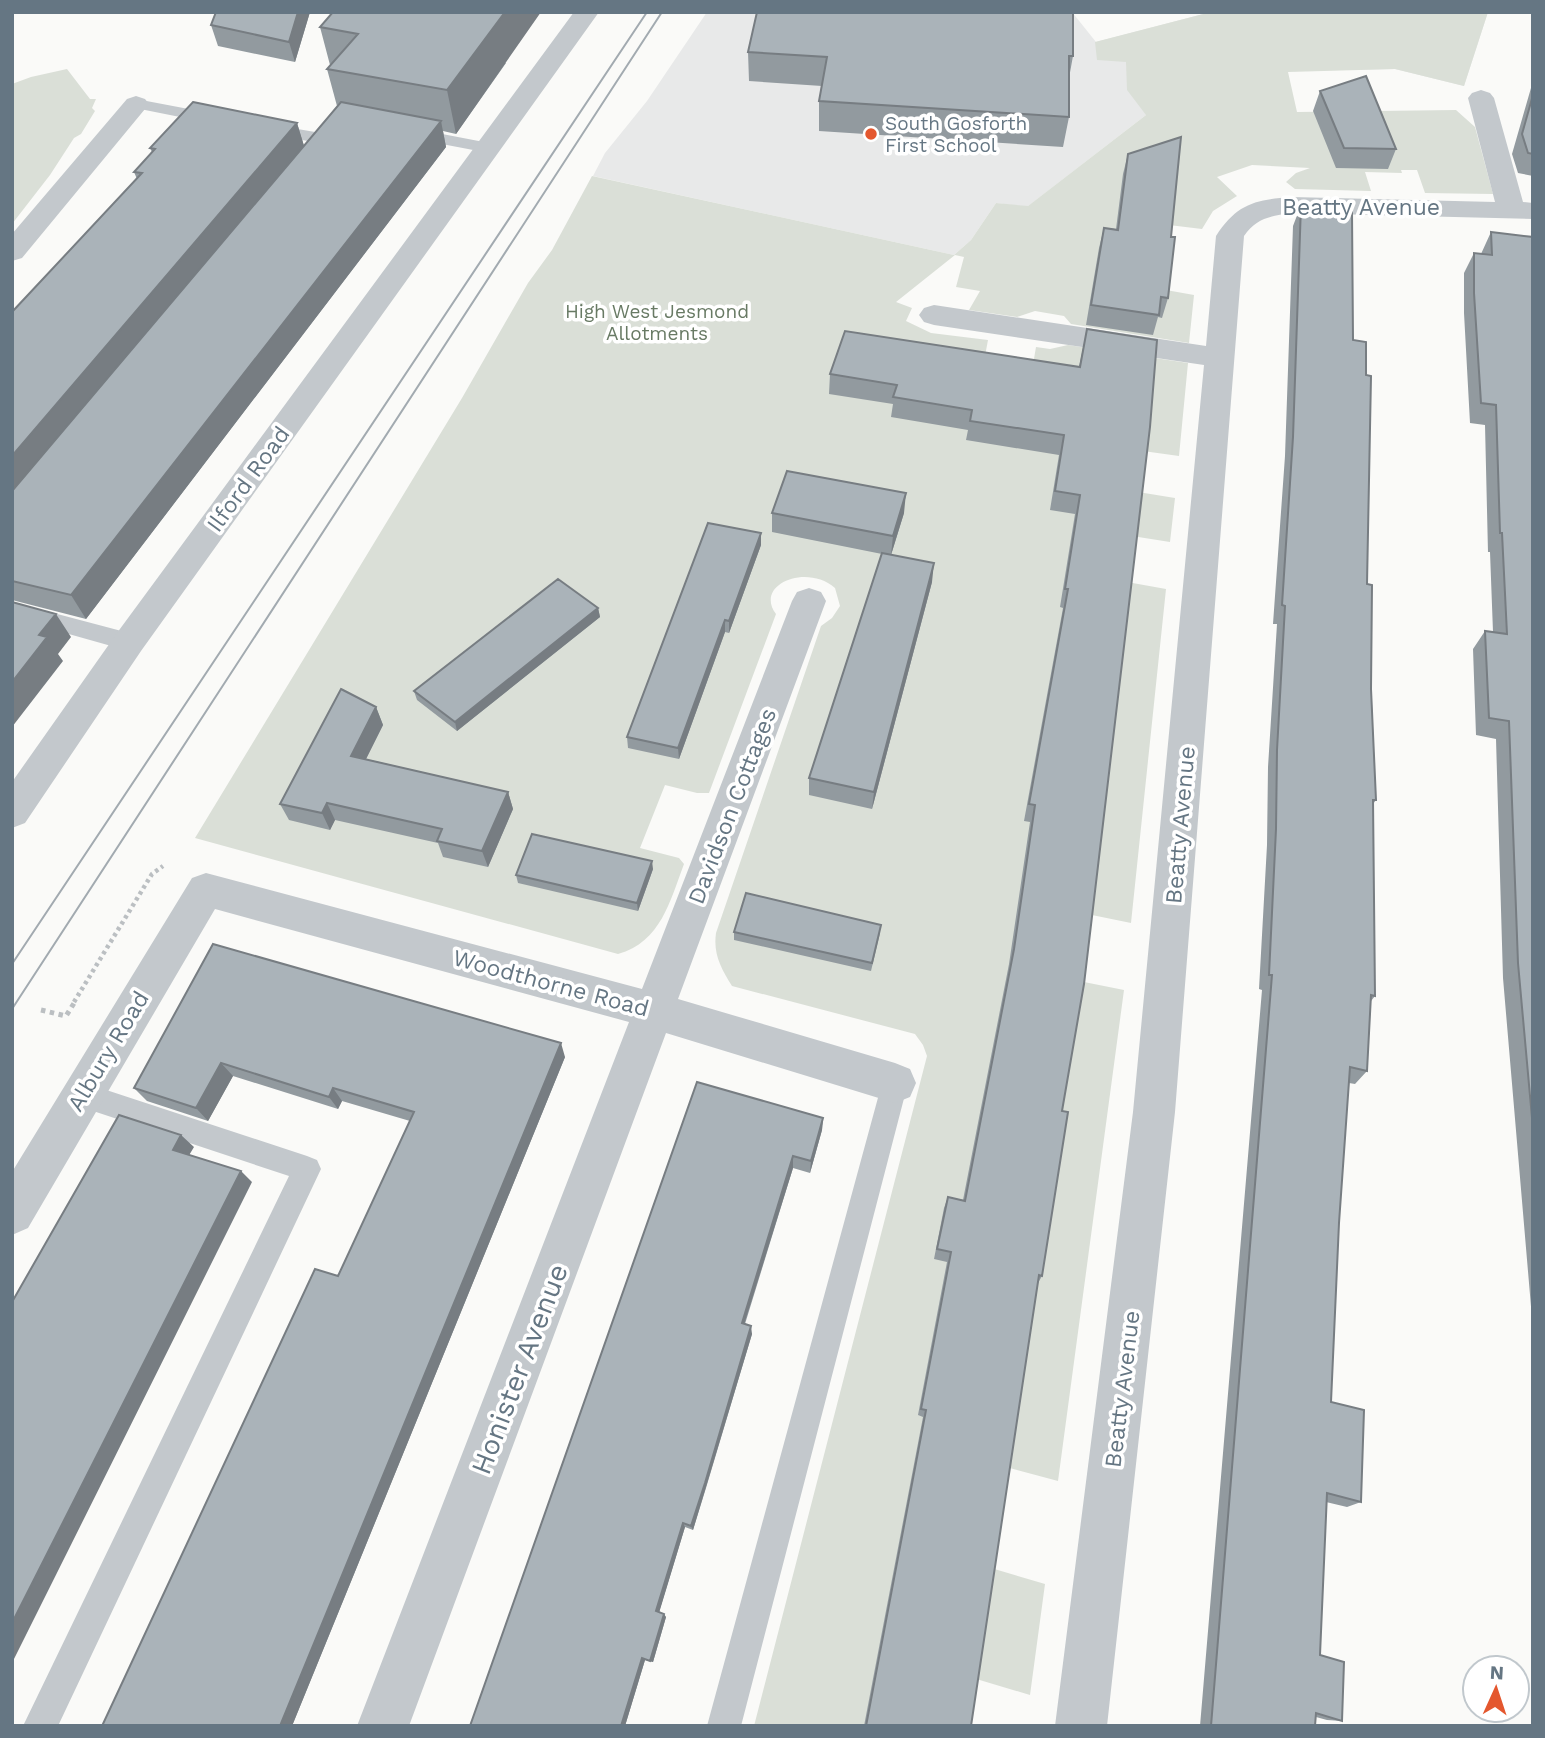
<svg xmlns="http://www.w3.org/2000/svg" width="1545" height="1738" viewBox="0 0 1545 1738" font-family="'Work Sans',sans-serif">
	<rect width="100%" height="100%" fill="#fafaf8"/>
	<path fill="#e8e9e9" d="M 707,12 L 1072,12 L 1096,42 L 1211,12 L 1488,12 L 1464,86 L 1395,69 L 1288,71 L 1146,115 L 1027,207 L 996,203 L 971,240 L 954,255 L 593,176 L 605,153 L 647,101 Z"/>
	<path fill="#dadfd7" d="M 1211,12 L 1488,12 L 1464,86 L 1395,69 L 1288,72 L 1297,112 L 1456,110 L 1475,127 L 1493,194 L 1425,193 L 1417,170 L 1401,170 L 1402,173 L 1365,172 L 1371,191 L 1295,189 L 1286,182 L 1296,173 L 1310,168 L 1252,165 L 1217,177 L 1237,196 L 1213,211 L 1202,229 L 1169,225 L 1166,290 L 1194,295 L 1189,343 L 1071,324 L 1064,316 L 1035,311 L 1017,317 L 969,310 L 980,291 L 956,287 L 964,257 L 955,255 L 896,302 L 912,308 L 906,321 L 931,333 L 988,340 L 982,372 L 1026,406 L 1036,347 L 1050,349 L 1068,345 L 1188,363 L 1179,456 L 1143,451 L 1138,492 L 1175,498 L 1170,542 L 1132,536 L 1127,582 L 1166,589 L 1131,923 L 1087,914 L 1079,981 L 1124,990 L 1058,1481 L 1006,1467 L 991,1568 L 1045,1584 L 1030,1695 L 973,1678 L 965,1726 L 754,1726 L 927,1056 L 923,1045 L 915,1034 L 732,986 C 721,968 713,954 716,933 L 821,626 L 832,618 L 840,606 L 835,588 C 806,563 754,585 776,614 L 709,793 L 697,793 L 665,785 L 640,848 L 679,858 L 684,864 C 670,901 661,942 618,954 L 195,838 L 462,398 L 528,283 L 552,250 L 592,176 L 954,255 L 971,240 L 996,203 L 1028,206 L 1146,115 L 1127,90 L 1126,62 L 1097,60 L 1095,42 Z
		M 67,69 L 90,99 L 96,99 L 92,108 L 95,111 L 81,134 L 74,138 L 50,175 L 12,224 L 12,84 L 31,77 Z"/>
	<g fill="none" stroke-linecap="round" stroke-linejoin="round">
		<path stroke="#bbbfc2" stroke-width="4.5" stroke-dasharray="3.5 3.5" stroke-linecap="butt" d="M 74,1002 L 152,874 L 163,866"/>
		<path stroke="#bbbfc2" stroke-width="5" stroke-dasharray="4.5 4.5" stroke-linecap="butt" d="M 41,1010 L 66,1016 L 76,1000"/>
		<path fill="#c3c8cc" fill-rule="evenodd" d="M 136,99 L 215,114 L 223,119 L 215,124 L 130,107 L 128,104 Z
			M 337,121 L 345,126 L 331,143 L 325,144 L 268,134 L 260,129 L 268,124 L 321,133 L 331,122 Z
			M 411,128 L 489,143 L 497,148 L 489,153 L 405,137 L 403,133 Z
			M 12,602 L 129,633 L 137,636 L 140,642 L 137,648 L 129,651 L 12,618 Z
			M 895,1070 L 904,1074 L 908,1083 L 741,1726 L 707,1726 L 882,1083 L 886,1074 Z
			M 82,1082 L 307,1156 L 317,1160 L 321,1169 L 58,1726 L 23,1726 L 289,1176 L 72,1104 L 69,1095 L 72,1086 Z"/>
		<path fill="#c3c8cc" fill-rule="evenodd" d="M 574,12 L 599,12 L 141,651 L 25,823 L 12,828 L 12,782 L 117,633 Z
			M 1481,90 L 1490,93 L 1494,98 L 1523,202 L 1533,203 L 1533,219 L 1291,213 C 1271,216 1256,218 1244,236 L 1175,1112 L 1107,1726 L 1055,1726 L 1133,1112 L 1204,365 L 934,325 L 924,322 L 919,315 L 924,308 L 934,305 L 1206,346 L 1216,236 C 1237,204 1254,200 1291,197 L 1495,202 L 1468,98 L 1472,93 Z
			M 136,96 L 145,99 L 149,104 L 145,109 L 22,258 L 12,261 L 12,234 L 127,99 Z
			M 809,588 L 821,592 L 826,601 L 678,999 L 895,1063 L 910,1069 L 916,1083 L 910,1097 L 895,1103 L 666,1033 L 409,1726 L 357,1726 L 629,1022 L 215,909 L 28,1228 L 12,1235 L 12,1172 L 192,878 L 206,873 L 642,989 L 792,601 L 797,592 Z"/>
		<path stroke="#a2aab0" stroke-width="2" d="M 12,964 L 647,12
			M 12,1009 L 662,12"/>
	</g>
	<path fill="#929a9f" d="M 216,12 L 310,12 L 295,62 L 218,46 L 211,25 Z
		M 320,27 L 506,63 L 456,134 L 443,131 L 446,147 L 86,619 L 12,600 L 12,312 L 137,179 L 134,172 L 152,152 L 150,148 L 297,123 L 304,146 L 337,106 L 327,69 L 330,65 Z
		M 748,52 L 1073,56 L 1069,78 L 1069,117 L 1063,147 L 819,131 L 819,101 L 822,86 L 749,81 Z
		M 1533,81 L 1533,176 L 1518,173 L 1512,154 Z
		M 1320,91 L 1396,149 L 1388,169 L 1336,168 L 1313,111 Z
		M 1128,154 L 1171,237 L 1168,298 L 1162,318 L 1158,317 L 1153,335 L 1086,325 L 1099,248 L 1104,228 L 1116,229 L 1123,174 Z
		M 1301,205 L 1353,340 L 1367,584 L 1376,800 L 1373,804 L 1375,996 L 1371,1001 L 1367,1071 L 1355,1084 L 1349,1083 L 1339,1223 L 1331,1402 L 1361,1502 L 1347,1507 L 1326,1502 L 1320,1655 L 1342,1721 L 1327,1720 L 1316,1717 L 1315,1726 L 1200,1726 L 1262,990 L 1259,989 L 1267,845 L 1268,767 L 1277,624 L 1273,624 L 1285,456 L 1293,226 Z
		M 1491,232 L 1533,237 L 1533,1330 L 1503,978 L 1496,739 L 1476,735 L 1473,649 L 1485,631 L 1493,632 L 1490,552 L 1488,552 L 1485,425 L 1470,423 L 1464,313 L 1464,273 L 1474,253 L 1481,254 Z
		M 1087,329 L 1062,1111 L 1042,1276 L 1038,1283 L 971,1726 L 864,1726 L 923,1417 L 918,1415 L 947,1262 L 934,1259 L 944,1208 L 948,1197 L 963,1200 L 1009,964 L 1030,822 L 1024,821 L 1063,608 L 1060,607 L 1075,514 L 1050,510 L 1059,455 L 966,440 L 968,430 L 891,417 L 893,404 L 829,394 L 830,374 L 1079,367 Z
		M 772,513 L 904,513 L 891,555 L 932,582 L 872,809 L 809,795 L 809,778 L 882,554 L 772,532 Z
		M 761,533 L 761,545 L 729,633 L 725,632 L 679,759 L 628,748 L 627,737 Z
		M 598,608 L 600,617 L 457,731 L 417,700 L 414,691 Z
		M 376,707 L 383,725 L 366,759 L 508,792 L 513,809 L 488,867 L 443,857 L 438,843 L 335,820 L 330,830 L 289,820 L 280,804 Z
		M 653,869 L 638,911 L 518,883 L 516,875 Z
		M 734,932 L 880,933 L 871,971 L 734,940 Z
		M 213,944 L 565,1057 L 292,1726 L 102,1726 L 338,1276 L 410,1121 L 342,1101 L 338,1109 L 233,1076 L 208,1121 L 147,1101 L 134,1088 Z
		M 697,1082 L 823,1118 L 822,1130 L 810,1173 L 793,1168 L 745,1324 L 752,1334 L 706,1488 L 693,1530 L 685,1527 L 659,1612 L 666,1617 L 653,1662 L 645,1660 L 625,1726 L 470,1726 Z"/>
	<path fill="#777d82" d="M 298,12 L 310,12 L 295,62 L 289,42 Z
		M 505,12 L 541,12 L 456,134 L 447,90 Z
		M 441,121 L 446,147 L 86,619 L 71,595 Z
		M 297,123 L 305,149 L 12,499 L 12,456 Z
		M 906,493 L 904,513 L 891,555 L 893,536 Z
		M 761,533 L 761,545 L 729,633 L 729,621 Z
		M 934,563 L 932,582 L 872,809 L 874,792 Z
		M 598,608 L 600,617 L 457,731 L 455,722 Z
		M 56,614 L 71,637 L 58,654 L 63,661 L 12,727 L 12,682 L 39,635 Z
		M 725,620 L 725,632 L 679,759 L 678,748 Z
		M 376,707 L 383,725 L 359,773 L 351,756 Z
		M 508,792 L 513,809 L 488,867 L 482,851 Z
		M 327,803 L 335,820 L 330,830 L 322,813 Z
		M 652,861 L 653,869 L 638,911 L 637,903 Z
		M 561,1043 L 565,1057 L 292,1726 L 280,1726 Z
		M 221,1063 L 233,1076 L 208,1121 L 196,1108 Z
		M 333,1088 L 342,1101 L 338,1109 L 329,1097 Z
		M 823,1118 L 822,1130 L 810,1173 L 811,1161 Z
		M 181,1135 L 194,1147 L 185,1162 L 173,1150 Z
		M 793,1156 L 793,1168 L 742,1331 L 742,1323 Z
		M 241,1171 L 252,1182 L 12,1663 L 12,1623 Z
		M 751,1326 L 752,1334 L 693,1530 L 691,1526 Z
		M 683,1523 L 685,1527 L 659,1613 L 656,1611 Z
		M 664,1614 L 666,1617 L 653,1662 L 650,1661 Z
		M 642,1658 L 645,1660 L 625,1726 L 621,1726 Z"/>
	<path fill="#aab3b9" stroke="#777d82" stroke-width="2" d="M 216,12 L 298,12 L 289,42 L 211,25 Z
		M 333,12 L 505,12 L 447,90 L 327,69 L 358,34 L 320,27 Z
		M 757,12 L 1073,12 L 1073,56 L 1069,56 L 1069,117 L 819,101 L 827,57 L 748,52 Z
		M 1366,76 L 1396,149 L 1344,148 L 1320,91 Z
		M 1533,95 L 1533,154 L 1528,153 L 1522,134 Z
		M 193,102 L 297,123 L 12,456 L 12,312 L 142,173 L 134,172 L 155,149 L 150,148 Z
		M 341,102 L 441,121 L 71,595 L 12,581 L 12,491 Z
		M 1181,137 L 1171,237 L 1175,237 L 1168,298 L 1161,297 L 1159,315 L 1091,305 L 1104,228 L 1118,230 L 1128,154 Z
		M 1301,205 L 1352,212 L 1353,340 L 1366,342 L 1366,375 L 1371,376 L 1367,584 L 1372,585 L 1371,689 L 1376,800 L 1373,800 L 1375,996 L 1371,995 L 1367,1071 L 1350,1067 L 1339,1223 L 1331,1402 L 1364,1410 L 1361,1502 L 1327,1493 L 1320,1655 L 1344,1662 L 1342,1721 L 1316,1713 L 1315,1726 L 1211,1726 L 1272,975 L 1269,975 L 1276,829 L 1277,750 L 1285,606 L 1282,605 L 1293,437 Z
		M 1491,232 L 1533,237 L 1533,1129 L 1518,963 L 1509,721 L 1489,718 L 1485,631 L 1507,634 L 1502,533 L 1500,533 L 1496,405 L 1481,403 L 1474,293 L 1474,253 L 1492,255 Z
		M 1087,329 L 1157,340 L 1150,427 L 1084,984 L 1062,1111 L 1068,1112 L 1042,1276 L 1039,1275 L 971,1726 L 866,1726 L 926,1410 L 921,1409 L 951,1252 L 937,1249 L 948,1197 L 965,1201 L 1014,949 L 1035,805 L 1029,804 L 1068,589 L 1065,589 L 1080,495 L 1055,491 L 1064,435 L 970,421 L 972,410 L 893,397 L 897,385 L 830,374 L 845,331 L 1080,367 Z
		M 787,471 L 906,493 L 893,536 L 772,513 Z
		M 708,523 L 761,533 L 729,621 L 725,620 L 678,748 L 627,737 Z
		M 882,553 L 934,563 L 874,792 L 809,778 Z
		M 558,579 L 598,608 L 455,722 L 414,691 Z
		M 12,602 L 56,614 L 39,635 L 47,637 L 12,682 Z
		M 341,689 L 376,707 L 351,756 L 508,792 L 482,851 L 437,841 L 442,829 L 327,803 L 322,813 L 280,804 Z
		M 532,834 L 652,861 L 637,903 L 516,875 Z
		M 746,893 L 881,925 L 872,963 L 734,932 Z
		M 213,944 L 561,1043 L 280,1726 L 102,1726 L 315,1269 L 338,1276 L 414,1112 L 333,1088 L 329,1097 L 221,1063 L 196,1108 L 134,1088 Z
		M 697,1082 L 823,1118 L 811,1161 L 793,1156 L 742,1323 L 751,1326 L 705,1483 L 691,1526 L 683,1523 L 656,1611 L 664,1614 L 650,1661 L 642,1658 L 621,1726 L 470,1726 Z
		M 119,1115 L 181,1135 L 173,1150 L 241,1171 L 12,1623 L 12,1302 Z"/>
	<circle fill="#e4572e" stroke="#fff" stroke-width="2.5" cx="871" cy="134" r="7"/>
	<g text-anchor="middle" stroke-width="7" stroke-linejoin="round" paint-order="stroke">
		<g font-size="19" fill="#657683" stroke="#fff" text-anchor="start">
			<text x="885" y="130">South Gosforth<tspan x="885" dy="22">First School</tspan></text>
		</g>
		<g font-size="19" fill="#687a64" stroke="#fff">
			<text x="657" y="318">High West Jesmond<tspan x="657" dy="22">Allotments</tspan></text>
		</g>
		<g font-size="23" fill="#657683" stroke="#fff">
			<text x="1361" y="215">Beatty Avenue</text>
			<text transform="translate(248 479) rotate(-54)" y="8">Ilford Road</text>
			<text transform="translate(732 806) rotate(-69)" y="8">Davidson Cottages</text>
			<text transform="translate(1180 825) rotate(-85)" y="8">Beatty Avenue</text>
			<text transform="translate(551 983) rotate(15)" y="8">Woodthorne Road</text>
			<text transform="translate(108 1051) rotate(-59)" y="8">Albury Road</text>
			<text transform="translate(1122 1389) rotate(-83)" y="8">Beatty Avenue</text>
		</g>
		<g font-size="28" fill="#657683" stroke="#fff">
			<text transform="translate(519 1369) rotate(-69)" y="10">Honister Avenue</text>
		</g>
	</g>
	<rect width="1545" height="1738" fill="none" stroke="#657683" stroke-width="28"/>
	<g transform="translate(1496 1689) rotate(3)"><circle r="33" fill="#ffffff" stroke="#c1c8cd" stroke-width="2"/>
	<path d="M0-5L12 26L0 18L-12 26Z" fill="#e4572e"/>
	<text y="-10" font-size="19" font-weight="bold" text-anchor="middle" fill="#657683">N</text>
	</g>
</svg>
